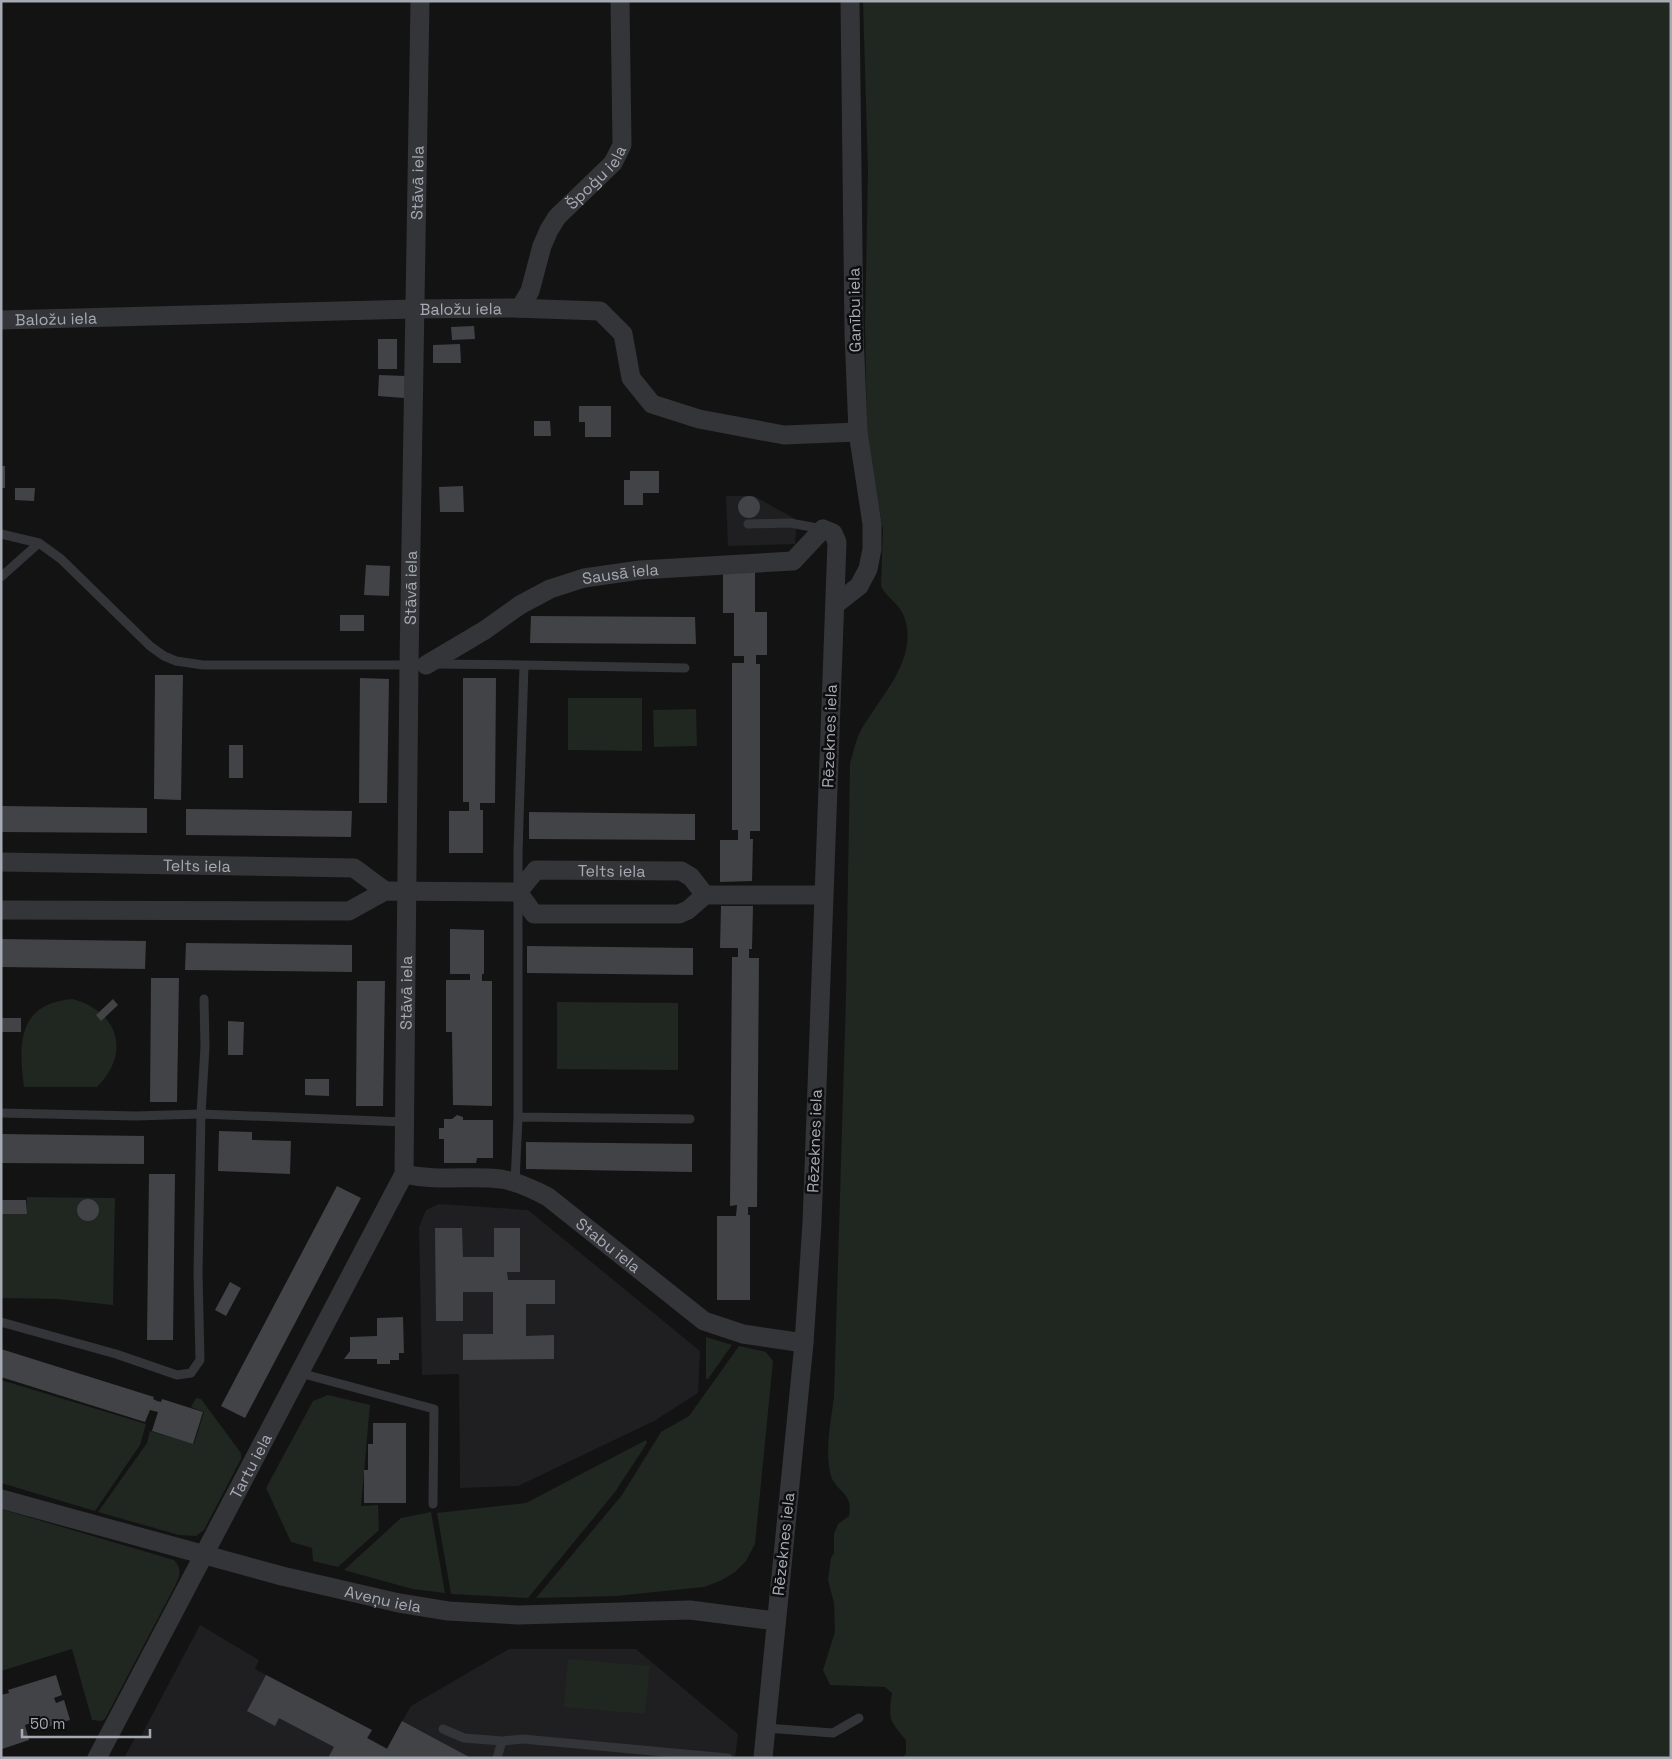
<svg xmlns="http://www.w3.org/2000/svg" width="1672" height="1759" viewBox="0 0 1672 1759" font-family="'Space Grotesk',sans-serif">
	<rect width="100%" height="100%" fill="#131314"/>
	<path fill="#1f1f21" d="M 726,496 L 754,496 L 797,520 L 795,544 L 728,546 Z
		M 439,1204 L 528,1210 L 700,1351 L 698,1393 L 654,1421 L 518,1486 L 460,1488 L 459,1374 L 422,1375 L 419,1227 L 426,1210 Z
		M 200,1625 L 259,1660 L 255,1669 L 372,1730 L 368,1738 L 387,1748 L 411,1706 L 509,1649 L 636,1649 L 738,1734 L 735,1758 L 124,1758 L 136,1736 L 140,1738 Z"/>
	<path fill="#202620" d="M 863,1 L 1671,1 L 1671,1758 L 903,1758 L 906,1753 L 906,1740 C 889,1720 888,1720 892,1693 L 885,1687 L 830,1685 L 823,1670 L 835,1632 L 834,1603 L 828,1580 L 831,1558 L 834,1553 L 834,1534 L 838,1524 L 849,1516 C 854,1490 834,1493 830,1472 C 825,1448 831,1420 834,1397 L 846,994 L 850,763 C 853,754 855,743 859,734 C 876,701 916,664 906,623 C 902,603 888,601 881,586 L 883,530 L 867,438 L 865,326 L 868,171 Z
		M 568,698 L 642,698 L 642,751 L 568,750 Z
		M 696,709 L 697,746 L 654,747 L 653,710 Z
		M 73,999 C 119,1012 131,1053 97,1087 L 24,1087 C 18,1043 18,1003 73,999 Z
		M 557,1002 L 678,1003 L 678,1070 L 557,1069 Z
		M 27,1197 L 115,1198 L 113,1305 L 57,1299 L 1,1298 L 1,1214 L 27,1214 Z
		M 706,1337 L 732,1345 L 708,1379 L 706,1379 Z
		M 739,1346 L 766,1352 L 773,1361 L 755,1544 L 746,1561 L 735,1572 L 720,1581 L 704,1587 L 616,1596 L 536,1598 L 622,1495 L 661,1432 L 689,1416 Z
		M 1,1380 L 146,1424 L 140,1445 L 95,1511 L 1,1483 Z
		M 328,1395 L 370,1405 L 361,1506 L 378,1505 L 379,1530 L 338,1567 L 313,1561 L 312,1548 L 291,1542 L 266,1488 L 313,1401 Z
		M 196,1398 L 201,1399 L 241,1453 L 241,1459 L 204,1530 L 196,1536 L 179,1535 L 98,1512 L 147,1443 L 150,1431 L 194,1444 L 204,1412 L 191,1407 Z
		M 646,1440 L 647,1443 L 615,1492 L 528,1598 L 451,1594 L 437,1513 L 526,1503 Z
		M 1,1509 L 174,1560 C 181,1568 181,1573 176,1584 L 105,1719 L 101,1721 L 92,1720 L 72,1649 L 1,1671 Z
		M 431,1512 L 445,1593 L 412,1589 L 344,1570 L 401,1518 Z
		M 568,1659 L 650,1666 L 645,1714 L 564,1707 Z"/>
	<path fill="#424347" d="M 474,326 L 475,339 L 452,340 L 451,327 Z
		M 378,339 L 397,339 L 397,369 L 378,369 Z
		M 460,344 L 461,363 L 433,363 L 433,345 Z
		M 379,375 L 406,376 L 404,398 L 378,396 Z
		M 579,406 L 611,406 L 611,437 L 585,437 L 585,422 L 579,422 Z
		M 534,421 L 550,421 L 551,436 L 534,436 Z
		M 1,466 L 5,466 L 5,488 L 1,488 Z
		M 630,471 L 659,471 L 659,493 L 643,493 L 643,505 L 624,505 L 624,480 L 630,480 Z
		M 463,486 L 464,512 L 440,512 L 439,487 Z
		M 15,488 L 35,488 L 34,501 L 15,500 Z
		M738 507a11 11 0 1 1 22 0a11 11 0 1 1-22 0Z
		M 366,565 L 390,566 L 389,596 L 364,595 Z
		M 723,572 L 755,572 L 755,612 L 767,612 L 767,655 L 756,655 L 756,664 L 760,664 L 760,831 L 750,831 L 750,839 L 753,839 L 752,881 L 720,882 L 720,840 L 738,840 L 738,830 L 732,830 L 732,663 L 744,663 L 744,656 L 734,656 L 734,613 L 723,613 Z
		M 340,615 L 364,615 L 364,631 L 340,631 Z
		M 531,616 L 695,617 L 696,644 L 530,643 Z
		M 155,675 L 183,675 L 181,800 L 154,799 Z
		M 360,678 L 389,679 L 387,803 L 359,803 Z
		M 463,678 L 496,678 L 495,803 L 480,803 L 480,810 L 483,810 L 483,853 L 449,853 L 449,811 L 469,811 L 469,802 L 463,802 Z
		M 229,745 L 243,745 L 243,778 L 229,778 Z
		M 1,806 L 147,808 L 147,833 L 1,832 Z
		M 186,809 L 352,811 L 351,837 L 186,835 Z
		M 529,812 L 695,814 L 695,840 L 529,839 Z
		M 721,906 L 753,906 L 752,949 L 749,949 L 749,958 L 759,958 L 757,1207 L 748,1207 L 748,1215 L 750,1215 L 750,1300 L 717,1300 L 717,1216 L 736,1216 L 737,1205 L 730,1206 L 732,957 L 738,957 L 738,948 L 720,948 Z
		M 450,929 L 484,930 L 484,974 L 482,974 L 482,981 L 492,981 L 492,1106 L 453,1105 L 452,1032 L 446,1032 L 446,980 L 470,980 L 470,974 L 450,974 Z
		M 1,939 L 146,941 L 145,969 L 1,967 Z
		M 186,943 L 352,945 L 352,972 L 185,970 Z
		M 527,946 L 693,948 L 693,975 L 527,973 Z
		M 151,978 L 179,978 L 177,1102 L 150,1102 Z
		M 357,981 L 385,981 L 383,1106 L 356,1106 Z
		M 113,999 L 118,1005 L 101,1021 L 96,1015 Z
		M 1,1018 L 21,1018 L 21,1032 L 1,1032 Z
		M 228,1021 L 244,1022 L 243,1055 L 228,1055 Z
		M 305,1079 L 329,1079 L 329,1096 L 305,1095 Z
		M 457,1115 L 463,1117 L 463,1120 L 493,1120 L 493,1158 L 477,1158 L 476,1163 L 444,1163 L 444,1139 L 439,1139 L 439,1128 L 444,1128 L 444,1119 L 452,1119 Z
		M 219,1131 L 252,1132 L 252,1140 L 291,1141 L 290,1174 L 218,1171 Z
		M 1,1134 L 144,1136 L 144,1164 L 1,1163 Z
		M 526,1142 L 692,1144 L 692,1172 L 526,1169 Z
		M 149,1174 L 175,1174 L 173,1340 L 147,1340 Z
		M 337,1186 L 361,1198 L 245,1418 L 221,1406 Z
		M77 1210a11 11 0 1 1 22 0a11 11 0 1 1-22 0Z
		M 1,1200 L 26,1200 L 27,1214 L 1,1214 Z
		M 435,1228 L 462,1228 L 463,1257 L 494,1257 L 494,1228 L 520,1228 L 520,1272 L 507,1272 L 508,1280 L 555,1280 L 555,1304 L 526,1304 L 526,1336 L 554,1335 L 554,1359 L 463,1360 L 463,1334 L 493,1334 L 493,1292 L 463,1292 L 463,1321 L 436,1321 Z
		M 230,1282 L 241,1288 L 226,1316 L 215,1310 Z
		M 403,1317 L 404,1353 L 399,1353 L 399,1360 L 390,1360 L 390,1364 L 377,1364 L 377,1359 L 344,1359 L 350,1351 L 350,1337 L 377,1336 L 377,1318 Z
		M 1,1349 L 154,1397 L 153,1399 L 157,1401 L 161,1402 L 162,1399 L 203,1412 L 193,1444 L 152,1431 L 158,1412 L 150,1410 L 145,1422 L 1,1377 Z
		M 373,1423 L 406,1423 L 406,1503 L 364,1503 L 364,1470 L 368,1470 L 368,1444 L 373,1444 Z
		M 56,1675 L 62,1695 L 54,1698 L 56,1703 L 64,1700 L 70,1720 L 38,1730 L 35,1722 L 25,1725 L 29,1740 L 2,1749 L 1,1695 L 9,1693 L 8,1690 Z
		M 266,1675 L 372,1730 L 367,1738 L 387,1749 L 402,1721 L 471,1758 L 328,1758 L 334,1747 L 279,1718 L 275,1726 L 247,1711 Z"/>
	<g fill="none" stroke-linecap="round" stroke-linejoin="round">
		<path stroke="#343539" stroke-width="9" d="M 748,524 L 790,523 L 823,529
			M 1,534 L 39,543 L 61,559 L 150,646 L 164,656 L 176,661 L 203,665 L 410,665
			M 1,577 L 39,543
			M 433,664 L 524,665 L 518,852 L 518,1117 L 515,1182
			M 524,665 L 685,668
			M 1,1113 L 136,1116 L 201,1114 L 405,1122
			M 518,1117 L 690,1119
			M 1,1322 L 116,1354 L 177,1375 L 191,1373 L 200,1360 L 198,1273 L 201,1114 L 205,1047 L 204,999
			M 300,1373 L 434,1409 L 433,1504
			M 766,1728 L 833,1733 L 859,1718
			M 443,1729 L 464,1738 L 502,1741 L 497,1758
			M 502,1741 L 523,1739 L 728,1758"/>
		<g stroke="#343539" stroke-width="19">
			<path id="s1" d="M 520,308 L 530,291 L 542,246 L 549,230 L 557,217 L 613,163 L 622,145 L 620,1"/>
			<path id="s2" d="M 1,320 L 414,309 L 513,308 L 600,311 L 623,334 L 631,378 L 652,404 L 699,419 L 784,435 L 858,432"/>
			<path d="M 836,604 L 859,586 L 868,569 L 872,549 L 872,524 L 858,432 L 854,333 L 850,1"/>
			<path id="s3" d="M 426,665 L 485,630 L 520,605 L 550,589 L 584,578 L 640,570 L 793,561 L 823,529 L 833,533 L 837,542 L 812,1223 L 804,1343 L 763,1758"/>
			<path id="s4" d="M 1,862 L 354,868 L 385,891"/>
			<path d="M 518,892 L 534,914 L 679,914 L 688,910 L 705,895 L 823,895"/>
			<path id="s5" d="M 518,892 L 536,870 L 681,871 L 691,877 L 705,895"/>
			<path d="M 1,910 L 349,911 L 385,891 L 518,892"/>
			<path id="s6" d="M 404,1174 C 439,1182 468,1175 501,1179 C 518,1182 533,1189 548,1197 L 704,1321 L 743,1334 L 804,1343"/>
			<path id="s7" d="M 1,1499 L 282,1576 L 399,1603 L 448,1611 L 518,1615 L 690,1610 L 776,1621"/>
			<path id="s8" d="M 97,1758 L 404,1174 L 409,665 L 420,1"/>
		</g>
	</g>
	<g text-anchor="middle" stroke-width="5" stroke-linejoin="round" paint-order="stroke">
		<g font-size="16" fill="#a6aab3" stroke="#0e0e0f">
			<text dy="6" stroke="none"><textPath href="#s1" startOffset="155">Špoģu iela</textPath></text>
			<text dy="6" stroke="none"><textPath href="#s8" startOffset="1651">Stāvā iela</textPath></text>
			<text dy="6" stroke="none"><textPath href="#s2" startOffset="460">Baložu iela</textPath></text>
			<text transform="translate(854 310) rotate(-91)" y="6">Ganību iela</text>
			<text dy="6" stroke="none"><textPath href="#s2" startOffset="55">Baložu iela</textPath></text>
			<text dy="6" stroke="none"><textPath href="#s3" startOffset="218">Sausā iela</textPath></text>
			<text dy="6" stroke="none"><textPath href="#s8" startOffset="1246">Stāvā iela</textPath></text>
			<text transform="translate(829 736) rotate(-88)" y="6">Rēzeknes iela</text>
			<text dy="6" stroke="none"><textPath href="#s4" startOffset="196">Telts iela</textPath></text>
			<text dy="6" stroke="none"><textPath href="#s5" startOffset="104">Telts iela</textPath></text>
			<text dy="6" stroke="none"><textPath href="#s8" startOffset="841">Stāvā iela</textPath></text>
			<text transform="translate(814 1141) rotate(-88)" y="6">Rēzeknes iela</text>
			<text dy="6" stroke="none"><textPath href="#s6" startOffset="225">Stabu iela</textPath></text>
			<text dy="6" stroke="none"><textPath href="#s8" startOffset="330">Tartu iela</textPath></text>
			<text transform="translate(783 1544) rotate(-84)" y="6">Rēzeknes iela</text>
			<text dy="6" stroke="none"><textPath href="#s7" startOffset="395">Aveņu iela</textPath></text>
		</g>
	</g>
	<rect width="1672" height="1759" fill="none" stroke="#a6aab3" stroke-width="5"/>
	<path d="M22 1729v8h128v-8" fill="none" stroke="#a6aab3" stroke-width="2.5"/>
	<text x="30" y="1729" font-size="15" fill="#a6aab3" stroke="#0e0e0f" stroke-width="4" paint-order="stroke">50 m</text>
</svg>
